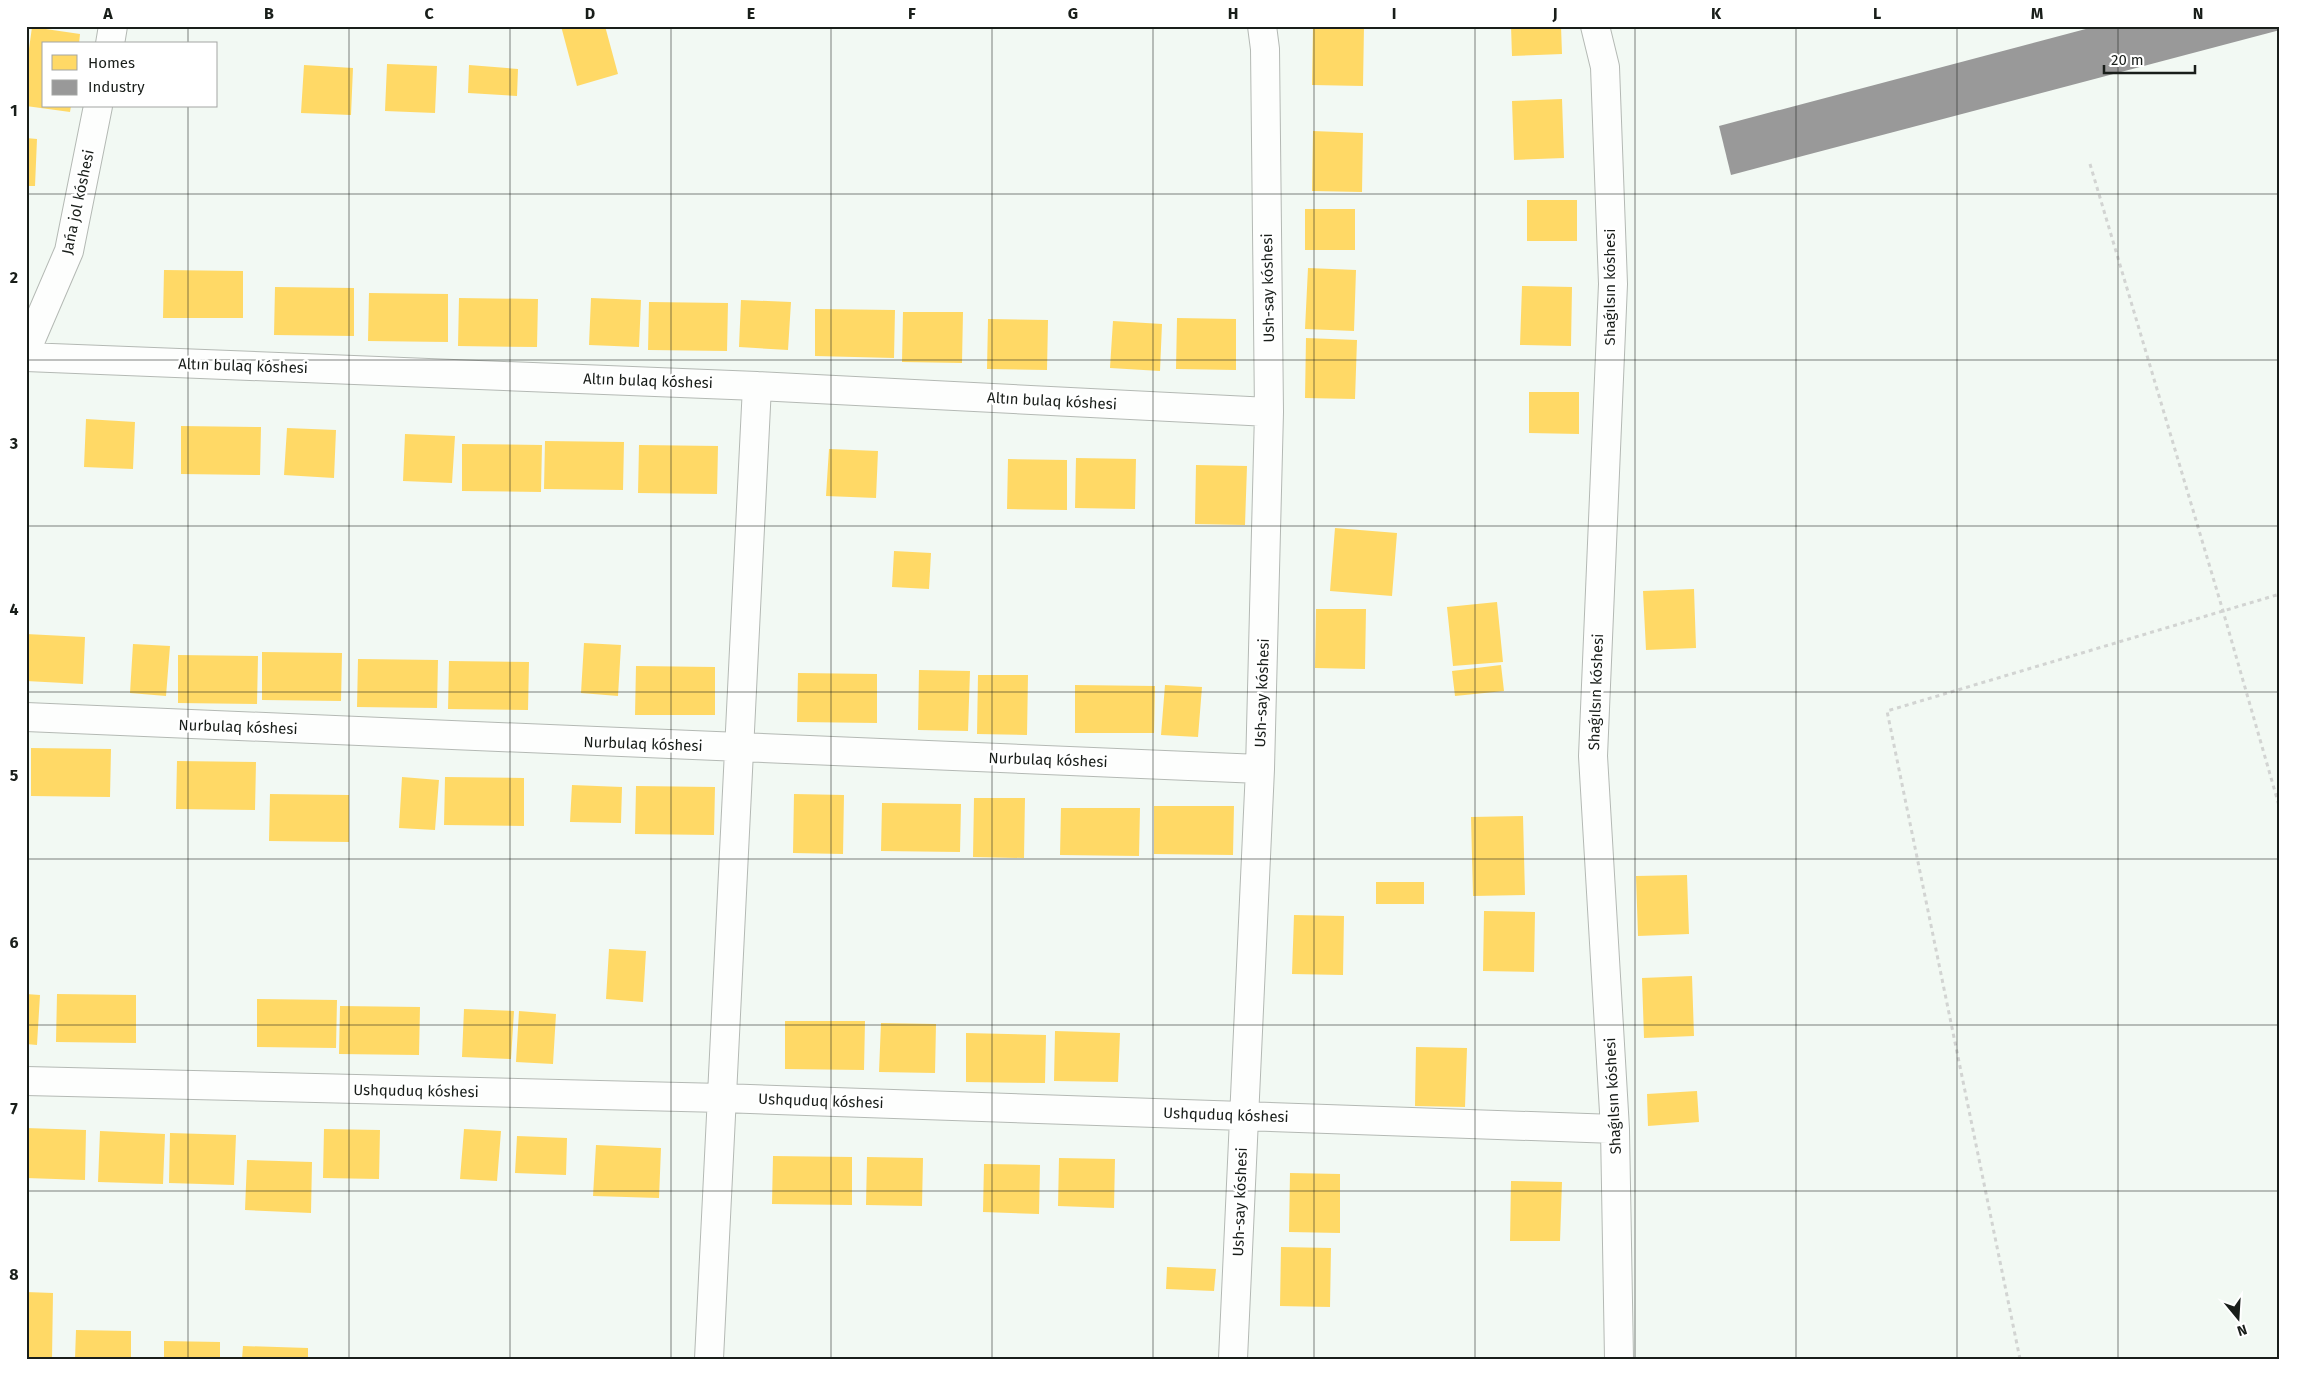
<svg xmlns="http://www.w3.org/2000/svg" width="2306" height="1385" viewBox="0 0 2306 1385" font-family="'Fira Sans',sans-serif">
	<rect width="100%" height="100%" fill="#f2f9f3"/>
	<path fill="#ffd966" d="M 561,26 L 605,26 L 618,74 L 577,86 Z
		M 1313,26 L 1364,26 L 1363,86 L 1312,85 Z
		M 1511,26 L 1561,26 L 1562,54 L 1512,56 Z
		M 32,27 L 80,34 L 79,44 L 44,44 L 44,106 L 71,106 L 70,112 L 26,106 L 26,71 Z
		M 387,64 L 437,66 L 435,113 L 385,111 Z
		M 304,65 L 353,68 L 351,115 L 301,113 Z
		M 469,65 L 518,69 L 517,96 L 468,93 Z
		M 1562,99 L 1564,158 L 1514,160 L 1512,101 Z
		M 1313,131 L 1363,133 L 1362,192 L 1312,191 Z
		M 26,138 L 37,139 L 35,186 L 26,186 Z
		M 1527,200 L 1577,200 L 1577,241 L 1527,241 Z
		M 1305,209 L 1355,209 L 1355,250 L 1305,250 Z
		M 1308,268 L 1356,270 L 1354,331 L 1305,329 Z
		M 164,270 L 243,271 L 243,318 L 163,318 Z
		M 1522,286 L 1572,287 L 1571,346 L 1520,345 Z
		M 275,287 L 354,288 L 354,336 L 274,335 Z
		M 369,293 L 448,294 L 448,342 L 368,341 Z
		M 459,298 L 538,299 L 537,347 L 458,346 Z
		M 591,298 L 641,300 L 639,347 L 589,345 Z
		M 741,300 L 791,302 L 788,350 L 739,347 Z
		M 649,302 L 728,303 L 727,351 L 648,350 Z
		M 815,309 L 895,310 L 894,358 L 815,356 Z
		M 903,312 L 963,312 L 962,363 L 902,362 Z
		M 1177,318 L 1236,319 L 1236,370 L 1176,369 Z
		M 988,319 L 1048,320 L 1047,370 L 987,369 Z
		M 1113,321 L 1162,324 L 1160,371 L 1110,368 Z
		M 1306,338 L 1357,340 L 1355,399 L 1305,398 Z
		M 1529,392 L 1579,392 L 1579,434 L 1529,433 Z
		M 86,419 L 135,422 L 133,469 L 84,467 Z
		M 181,426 L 261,427 L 260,475 L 181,474 Z
		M 287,428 L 336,430 L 334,478 L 284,475 Z
		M 405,434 L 455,436 L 452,483 L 403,481 Z
		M 545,441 L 624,442 L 623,490 L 544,489 Z
		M 462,444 L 542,445 L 541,492 L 462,491 Z
		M 639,445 L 718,446 L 717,494 L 638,493 Z
		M 829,449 L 878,451 L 876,498 L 826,496 Z
		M 1076,458 L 1136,459 L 1135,509 L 1075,508 Z
		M 1008,459 L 1067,460 L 1067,510 L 1007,509 Z
		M 1196,465 L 1247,466 L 1245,525 L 1195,524 Z
		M 1335,528 L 1397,533 L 1392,596 L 1330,591 Z
		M 894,551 L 931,553 L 929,589 L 892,587 Z
		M 1694,589 L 1696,648 L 1646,650 L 1643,591 Z
		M 1497,602 L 1503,662 L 1453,666 L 1447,607 Z
		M 1316,609 L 1366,609 L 1365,669 L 1315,668 Z
		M 26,634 L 85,637 L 83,684 L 26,681 Z
		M 584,643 L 621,645 L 618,696 L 581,693 Z
		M 133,644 L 170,646 L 166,696 L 130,693 Z
		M 262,652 L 342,653 L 341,701 L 262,700 Z
		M 178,655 L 258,656 L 257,704 L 178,703 Z
		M 358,659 L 438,660 L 437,708 L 357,707 Z
		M 449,661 L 529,662 L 528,710 L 448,709 Z
		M 1501,665 L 1504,691 L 1455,696 L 1452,671 Z
		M 636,666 L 715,667 L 715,715 L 635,715 Z
		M 919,670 L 970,671 L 968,731 L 918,730 Z
		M 798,673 L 877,674 L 877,723 L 797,722 Z
		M 978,675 L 1028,675 L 1027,735 L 977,734 Z
		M 1075,685 L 1155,686 L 1154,733 L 1075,733 Z
		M 1165,685 L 1202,687 L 1198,737 L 1161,735 Z
		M 31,748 L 111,749 L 110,797 L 31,796 Z
		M 177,761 L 256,762 L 255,810 L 176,809 Z
		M 402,777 L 439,780 L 435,830 L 399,828 Z
		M 445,777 L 524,778 L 524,826 L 444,825 Z
		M 572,785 L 622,787 L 621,823 L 570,822 Z
		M 636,786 L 715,787 L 714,835 L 635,834 Z
		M 270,794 L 349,795 L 349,842 L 269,841 Z
		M 794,794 L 844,795 L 843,854 L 793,853 Z
		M 974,798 L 1025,798 L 1024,858 L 973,857 Z
		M 882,803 L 961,804 L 960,852 L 881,851 Z
		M 1154,806 L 1234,806 L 1233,855 L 1154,854 Z
		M 1061,808 L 1140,808 L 1139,856 L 1060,855 Z
		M 1523,816 L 1525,895 L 1473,896 L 1471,817 Z
		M 1687,875 L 1689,934 L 1638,936 L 1636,876 Z
		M 1376,882 L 1424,882 L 1424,904 L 1376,904 Z
		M 1484,911 L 1535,912 L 1534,972 L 1483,971 Z
		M 1294,915 L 1344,916 L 1343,975 L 1292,974 Z
		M 609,949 L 646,951 L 643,1002 L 606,999 Z
		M 1692,976 L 1694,1036 L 1644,1038 L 1642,978 Z
		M 26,994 L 40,995 L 37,1045 L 26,1044 Z
		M 57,994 L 136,995 L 136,1043 L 56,1042 Z
		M 257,999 L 337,1000 L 336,1048 L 257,1047 Z
		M 340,1006 L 420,1007 L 419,1055 L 339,1054 Z
		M 464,1009 L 514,1011 L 511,1059 L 462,1057 Z
		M 519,1011 L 556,1014 L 553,1064 L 516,1062 Z
		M 785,1021 L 865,1021 L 864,1070 L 785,1069 Z
		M 881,1023 L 936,1024 L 935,1073 L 879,1072 Z
		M 1055,1031 L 1120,1033 L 1118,1082 L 1054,1081 Z
		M 966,1033 L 1046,1035 L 1045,1083 L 966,1082 Z
		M 1416,1047 L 1467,1048 L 1465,1107 L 1415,1106 Z
		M 1697,1091 L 1699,1122 L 1648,1126 L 1647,1094 Z
		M 26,1128 L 86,1130 L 85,1180 L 26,1178 Z
		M 324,1129 L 380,1130 L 379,1179 L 323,1178 Z
		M 464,1129 L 501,1131 L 497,1181 L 460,1179 Z
		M 100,1131 L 165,1134 L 163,1184 L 98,1182 Z
		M 170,1133 L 236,1135 L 234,1185 L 169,1183 Z
		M 517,1136 L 567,1138 L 566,1175 L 515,1173 Z
		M 596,1145 L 661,1148 L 659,1198 L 593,1196 Z
		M 773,1156 L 852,1157 L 852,1205 L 772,1204 Z
		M 867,1157 L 923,1158 L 922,1206 L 866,1205 Z
		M 1059,1158 L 1115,1159 L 1114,1208 L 1058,1206 Z
		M 247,1160 L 312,1162 L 311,1213 L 245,1210 Z
		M 984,1164 L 1040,1165 L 1039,1214 L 983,1212 Z
		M 1290,1173 L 1340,1174 L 1340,1233 L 1289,1232 Z
		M 1511,1181 L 1562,1182 L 1560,1241 L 1510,1241 Z
		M 1281,1247 L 1331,1248 L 1330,1307 L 1280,1306 Z
		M 1167,1267 L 1216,1269 L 1214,1291 L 1166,1289 Z
		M 26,1292 L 53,1293 L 52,1359 L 26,1359 Z
		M 76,1330 L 131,1331 L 131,1359 L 75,1359 Z
		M 164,1341 L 220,1342 L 220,1359 L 164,1359 Z
		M 243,1346 L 308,1348 L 308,1359 L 242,1359 Z
		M 345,1357 L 359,1357 L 359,1359 L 345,1359 Z"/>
	<path fill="#999" d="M 2097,26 L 2280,26 L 2280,30 L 1731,175 L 1719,126 Z"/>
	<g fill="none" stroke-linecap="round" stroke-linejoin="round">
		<defs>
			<path id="street" d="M 1595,26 L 1605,67 L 1613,284 L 1593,756 L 1615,1129 L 1619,1359
				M 110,44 L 113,26
				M 26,351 L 69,251 L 98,106
				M 26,357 L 757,386 L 1269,412
				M 26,717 L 1260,769
				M 26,1081 L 722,1098 L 1615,1129
				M 709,1359 L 757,386
				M 1233,1359 L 1260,769 L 1269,412 L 1265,49 L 1262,26"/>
		</defs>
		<use href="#street" stroke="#b4b9b4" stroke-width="30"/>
		<path stroke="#d2d4d2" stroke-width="3" stroke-dasharray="4 4" stroke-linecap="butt" d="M 2090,164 L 2223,611 L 2280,809
			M 2020,1359 L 1887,711 L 2280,594"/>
		<use href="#street" stroke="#fdfefd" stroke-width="28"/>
	</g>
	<path fill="none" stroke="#191e1a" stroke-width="1" stroke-opacity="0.55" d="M 188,26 L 188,44M 349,26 L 349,1359M 510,26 L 510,1359M 671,26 L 671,1359M 831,26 L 831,1359M 992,26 L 992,1359M 1153,26 L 1153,1359M 1314,26 L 1314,1359M 1475,26 L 1475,1359M 1635,26 L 1635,1359M 1796,26 L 1796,1359M 1957,26 L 1957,1359M 2118,26 L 2118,1359M 188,106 L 188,1359M 26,194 L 2280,194M 26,360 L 2280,360M 26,526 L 2280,526M 26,692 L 2280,692M 26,859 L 2280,859M 26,1025 L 2280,1025M 26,1191 L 2280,1191"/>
	<g text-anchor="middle" stroke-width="5" stroke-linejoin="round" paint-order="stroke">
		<g font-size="15" fill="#191e1a" stroke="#fff">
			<text transform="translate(78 202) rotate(-78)" y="5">Jańa jol kóshesi</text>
			<text transform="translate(1610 287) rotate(-90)" y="5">Shaǵılsın kóshesi</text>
			<text transform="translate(1268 288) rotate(-91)" y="5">Ush-say kóshesi</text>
			<text transform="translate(243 366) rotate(2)" y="5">Altın bulaq kóshesi</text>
			<text transform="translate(648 381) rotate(2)" y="5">Altın bulaq kóshesi</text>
			<text transform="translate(1052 401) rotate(3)" y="5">Altın bulaq kóshesi</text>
			<text transform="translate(1596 692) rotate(-88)" y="5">Shaǵılsın kóshesi</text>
			<text transform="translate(1262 693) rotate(-88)" y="5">Ush-say kóshesi</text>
			<text transform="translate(238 727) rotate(2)" y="5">Nurbulaq kóshesi</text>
			<text transform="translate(643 744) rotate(2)" y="5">Nurbulaq kóshesi</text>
			<text transform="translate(1048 760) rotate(2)" y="5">Nurbulaq kóshesi</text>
			<text transform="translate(416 1091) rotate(1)" y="5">Ushquduq kóshesi</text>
			<text transform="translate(1613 1096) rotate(-93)" y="5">Shaǵılsın kóshesi</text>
			<text transform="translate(821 1101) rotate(2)" y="5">Ushquduq kóshesi</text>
			<text transform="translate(1226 1115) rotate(2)" y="5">Ushquduq kóshesi</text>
			<text transform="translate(1240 1202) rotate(-88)" y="5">Ush-say kóshesi</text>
		</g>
	</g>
	<rect width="2306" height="1385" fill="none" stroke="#ffffff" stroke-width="55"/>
	<rect x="42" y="42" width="175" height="65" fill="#ffffff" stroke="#a3a5a3"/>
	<rect x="52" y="55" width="25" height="15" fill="#ffd966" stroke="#a3a5a3"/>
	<text x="88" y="68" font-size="15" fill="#191e1a">Homes</text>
	<rect x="52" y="80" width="25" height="15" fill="#999999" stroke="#a3a5a3"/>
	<text x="88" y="92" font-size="15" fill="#191e1a">Industry</text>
	<g transform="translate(2238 1318) rotate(162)" stroke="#ffffff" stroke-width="4" paint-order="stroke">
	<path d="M0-4L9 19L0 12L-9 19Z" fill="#191e1a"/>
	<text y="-8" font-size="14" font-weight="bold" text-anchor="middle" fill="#191e1a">N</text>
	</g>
	<path d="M2104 65v8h91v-8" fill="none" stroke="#191e1a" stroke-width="2.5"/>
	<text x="2111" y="65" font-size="15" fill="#191e1a" stroke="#ffffff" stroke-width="4" paint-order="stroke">20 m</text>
	<rect x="28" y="28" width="2250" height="1330" fill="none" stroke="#191e1a" stroke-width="2"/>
	<g font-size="16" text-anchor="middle" font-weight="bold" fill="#191e1a">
		<text x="108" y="19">A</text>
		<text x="269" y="19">B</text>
		<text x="429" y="19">C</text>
		<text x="590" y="19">D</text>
		<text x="751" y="19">E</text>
		<text x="912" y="19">F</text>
		<text x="1073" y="19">G</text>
		<text x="1233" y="19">H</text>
		<text x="1394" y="19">I</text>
		<text x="1555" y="19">J</text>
		<text x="1716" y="19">K</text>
		<text x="1877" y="19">L</text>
		<text x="2037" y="19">M</text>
		<text x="2198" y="19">N</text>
		<text x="14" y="116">1</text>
		<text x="14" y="283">2</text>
		<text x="14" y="449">3</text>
		<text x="14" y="615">4</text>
		<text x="14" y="781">5</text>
		<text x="14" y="948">6</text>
		<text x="14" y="1114">7</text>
		<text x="14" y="1280">8</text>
	</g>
</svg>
